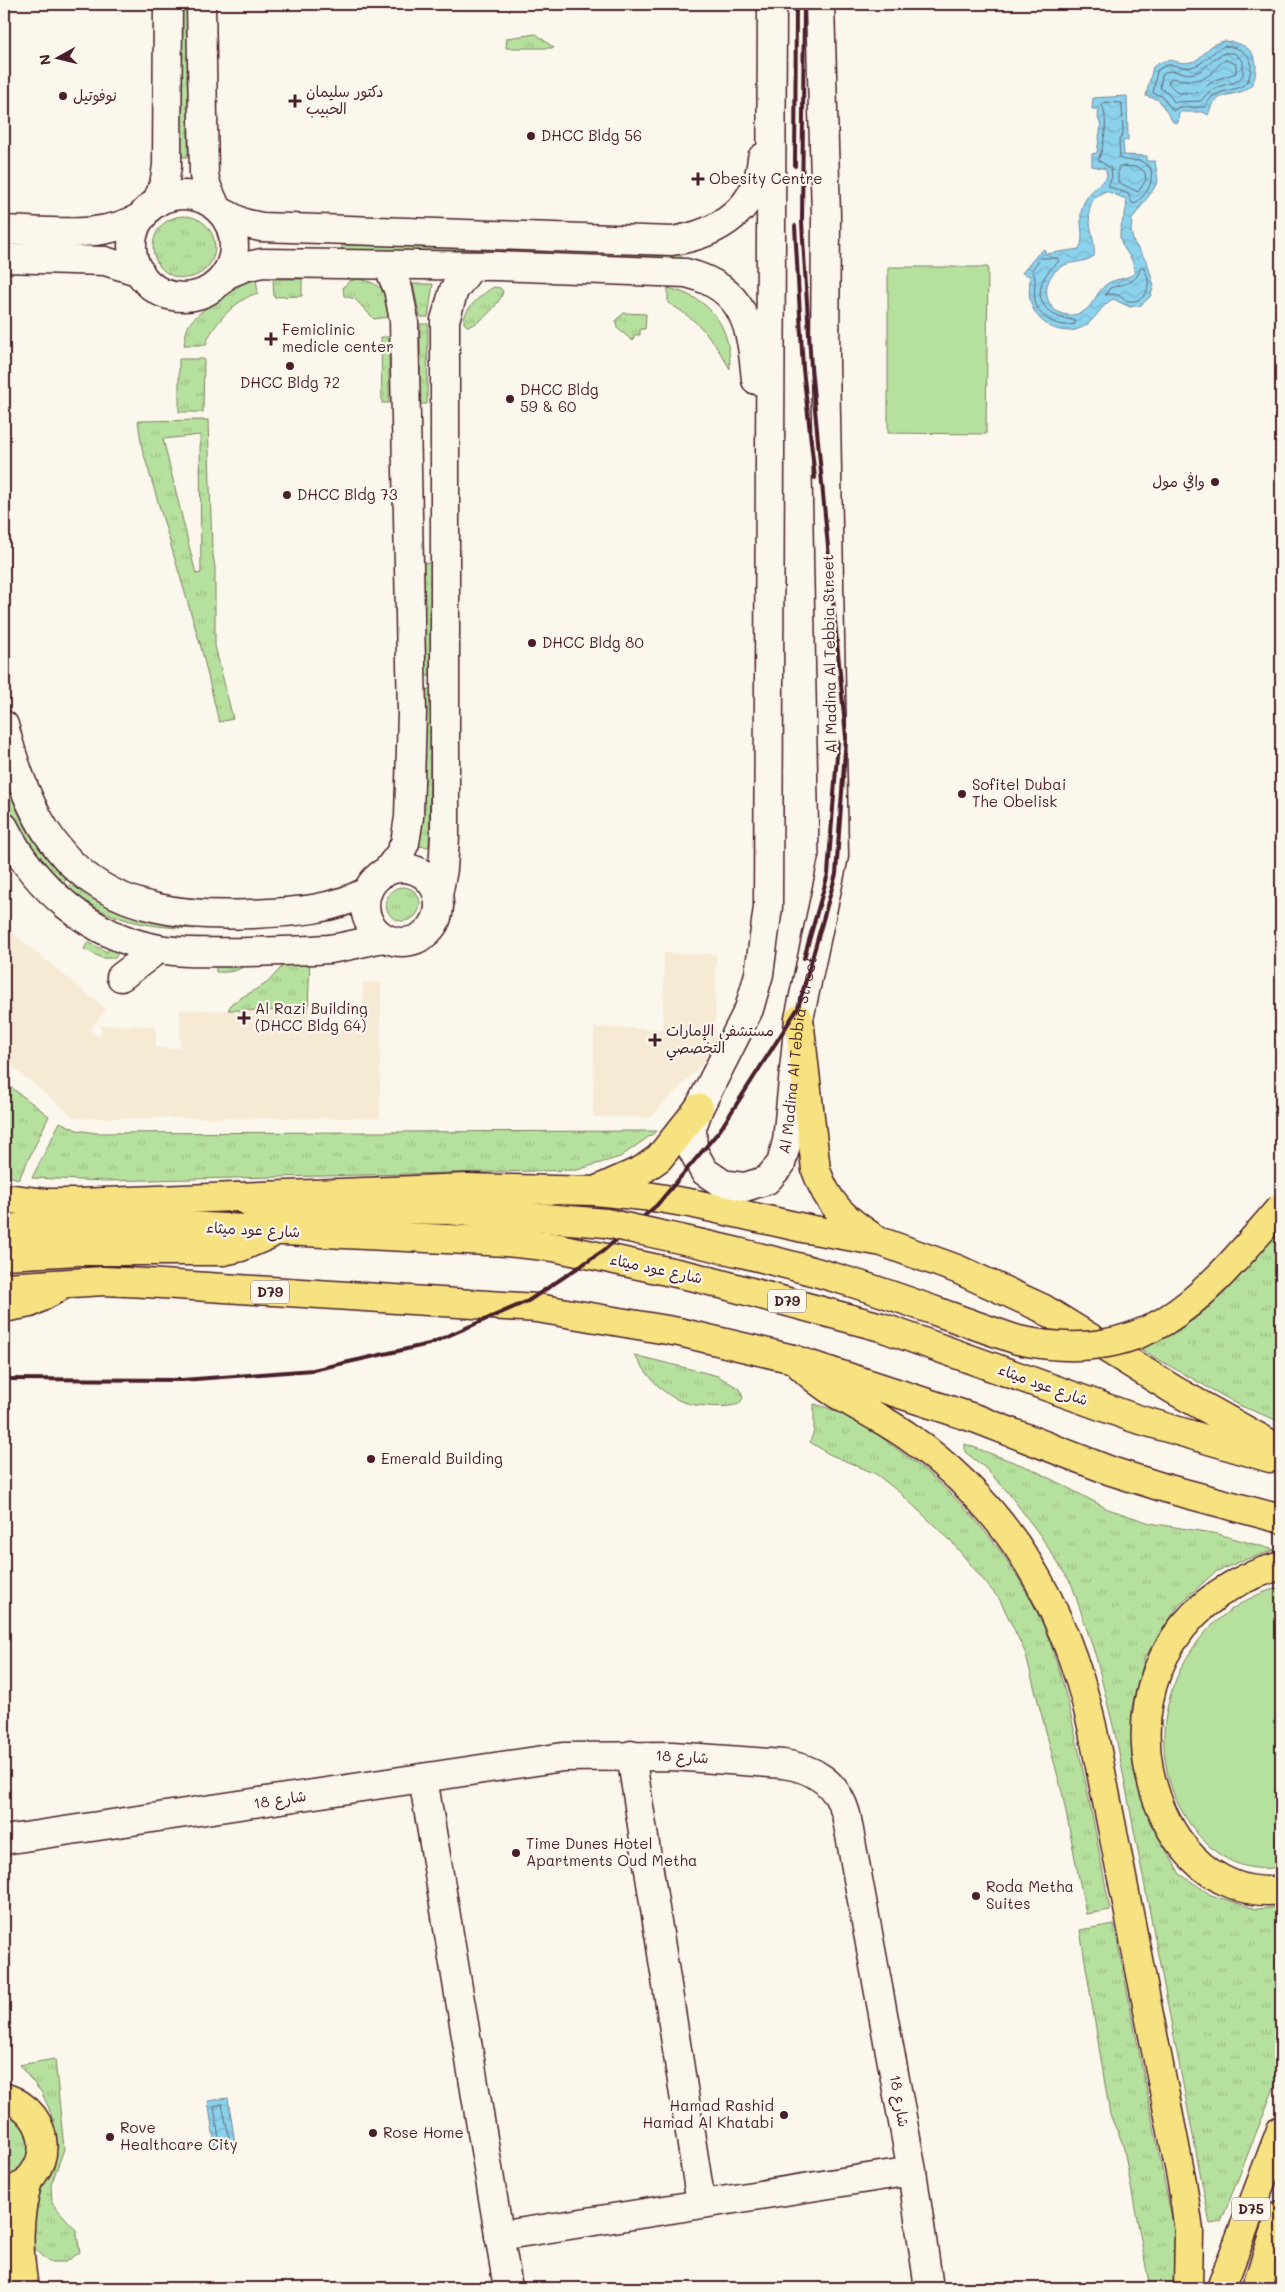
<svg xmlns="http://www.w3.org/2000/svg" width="1285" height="2292" viewBox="0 0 1285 2292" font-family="Mali,'Playpen Sans Arabic',sans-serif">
	<defs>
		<pattern id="grass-tufts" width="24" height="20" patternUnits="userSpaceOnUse" patternTransform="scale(1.25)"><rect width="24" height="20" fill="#b6e09d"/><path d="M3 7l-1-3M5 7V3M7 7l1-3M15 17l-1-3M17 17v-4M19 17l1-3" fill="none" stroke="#9ec087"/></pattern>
		<pattern id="water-waves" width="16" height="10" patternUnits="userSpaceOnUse" patternTransform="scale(1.25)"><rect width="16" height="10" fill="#8bd2ec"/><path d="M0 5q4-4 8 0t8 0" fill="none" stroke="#79b4cb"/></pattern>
	</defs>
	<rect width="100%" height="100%" fill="#fbf7ec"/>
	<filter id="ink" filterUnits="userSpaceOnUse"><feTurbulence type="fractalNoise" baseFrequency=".02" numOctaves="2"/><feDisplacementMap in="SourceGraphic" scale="10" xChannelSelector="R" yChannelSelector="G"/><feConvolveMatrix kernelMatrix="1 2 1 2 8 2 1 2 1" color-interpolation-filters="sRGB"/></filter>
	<g filter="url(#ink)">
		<path fill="#f7ead5" d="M 4,926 L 106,1009 L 90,1030 L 97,1036 L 101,1035 L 101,1025 L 156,1026 L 156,1048 L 180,1048 L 180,1010 L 308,1011 L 308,1029 L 362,1029 L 363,982 L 381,983 L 380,1118 L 75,1118 L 4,1060 Z
			M 664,953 L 716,954 L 715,1051 L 650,1118 L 593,1117 L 594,1027 L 663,1029 Z"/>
		<path fill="url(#grass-tufts)" stroke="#808064" fill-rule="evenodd" d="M 181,4 L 189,4 L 188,157 L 181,157 Z
			M 536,34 L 554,48 L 506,48 L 507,38 Z
			M153 247a31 31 0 1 1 62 0a31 31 0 1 1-62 0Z
			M 342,245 L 489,246 L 489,253 L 342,252 Z
			M 503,247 L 682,251 L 681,259 L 503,256 Z
			M 256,278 L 258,293 C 239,297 210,326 206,345 L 184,345 C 185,337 186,329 191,322 C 200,310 242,282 256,278 Z
			M 273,279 L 302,279 L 302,296 L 274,297 Z
			M 358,279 C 383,283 388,294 395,316 L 374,319 L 355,299 L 344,296 L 343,287 L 350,281 Z
			M 413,284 L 433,284 L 428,317 L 420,317 Z
			M 494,287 L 500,288 L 503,291 C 502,302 478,327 467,326 L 464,323 C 462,310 483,293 494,287 Z
			M 624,313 L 646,314 L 645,329 L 640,329 L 640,335 L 634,335 L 633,341 L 617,328 L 616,320 Z
			M 420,324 L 428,324 L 427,404 L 420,404 Z
			M 381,337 L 389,337 L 389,403 L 382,403 Z
			M 179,359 L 204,359 L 203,412 L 179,412 Z
			M 208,420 L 212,549 L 215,567 L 215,646 L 233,719 L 219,722 L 201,647 L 142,448 L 138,421 ZM 200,435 L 201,573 L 196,574 L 163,439 Z
			M 423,563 L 431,563 L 430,676 L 423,676 Z
			M 423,689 L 431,689 L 429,847 L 417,846 Z
			M 4,772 C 16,817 33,846 67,878 L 61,887 L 6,815 Z
			M 72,882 L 195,919 L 195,929 C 139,926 114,921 66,891 Z
			M386 904a17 17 0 1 1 34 0a17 17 0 1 1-34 0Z
			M 88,942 L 107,952 L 111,943 L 122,947 L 115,958 L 102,958 L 84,949 Z
			M 257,955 C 244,969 236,973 216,972 L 216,962 Z
			M 310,957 L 308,1011 L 228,1010 L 232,1003 L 267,983 L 290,958 Z
			M 4,1082 L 49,1116 L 19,1179 L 4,1175 Z
			M 60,1122 L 77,1130 L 96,1133 L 657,1131 L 620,1157 L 577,1170 L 105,1181 L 32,1178 Z
			M 1281,1224 L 1281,1422 L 1241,1406 L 1138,1348 L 1200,1313 L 1242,1271 Z
			M 634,1355 L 718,1376 L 740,1389 L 743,1398 L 739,1404 C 729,1407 719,1407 708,1406 C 669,1405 655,1385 634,1355 Z
			M 814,1404 C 850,1412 880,1436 909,1458 C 966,1501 1015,1561 1044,1627 C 1060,1666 1069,1707 1078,1747 C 1090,1801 1100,1856 1110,1910 L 1086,1914 L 1062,1792 L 1025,1652 L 1000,1600 L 951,1541 L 900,1493 L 876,1474 L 829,1454 L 810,1442 L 814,1431 Z
			M 965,1444 L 1032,1469 L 1108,1509 L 1150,1523 L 1218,1534 L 1275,1550 L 1244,1560 L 1215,1572 L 1179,1605 L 1145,1657 L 1132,1706 L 1132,1761 L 1150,1823 L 1180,1874 L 1211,1895 L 1256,1909 L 1281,1907 L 1281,2070 L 1221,2222 L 1210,2224 L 1117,1742 L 1096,1657 L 1072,1585 L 1040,1535 L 1007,1491 L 985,1468 L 965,1452 Z
			M 1114,1924 L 1174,2230 L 1174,2288 L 1150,2288 L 1123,2144 L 1110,2115 L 1080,1930 Z
			M 55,2059 L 64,2149 L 51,2185 L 52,2203 L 76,2230 L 80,2252 L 66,2262 L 49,2262 L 30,2244 L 30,2214 L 56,2139 L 51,2113 L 42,2093 L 19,2065 Z
			M 4,2109 C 9,2114 18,2118 23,2124 C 38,2143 25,2172 4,2179 Z"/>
		<path fill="#b6e09d" stroke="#808064" d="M 888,267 L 988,267 L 986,434 L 888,433 Z
			M 668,288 C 711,298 731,326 730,369 C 712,338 700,321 668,303 Z
			M 1281,1587 L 1281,1867 C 1252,1872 1227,1864 1206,1843 C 1123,1760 1170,1614 1281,1587 Z"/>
		<path fill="url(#water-waves)" stroke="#718a9f" fill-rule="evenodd" d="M 1224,41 C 1236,42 1249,45 1254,57 C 1257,63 1256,69 1255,76 C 1251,98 1227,90 1215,101 C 1211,104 1210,111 1208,115 L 1203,112 L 1179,112 L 1178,123 L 1173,122 L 1159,100 L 1146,96 L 1153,67 C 1173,53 1174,66 1191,62 C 1201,60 1205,50 1213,45 C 1216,43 1221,42 1224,41 Z
			M 1127,96 L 1128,140 L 1123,141 L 1124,155 L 1147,156 L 1147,161 L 1155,161 L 1158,181 L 1153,190 L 1132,219 L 1131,231 L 1133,241 L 1147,262 L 1154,286 L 1150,297 L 1141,305 L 1130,307 L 1113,299 C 1101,305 1095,322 1081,328 C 1061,337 1037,324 1031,303 C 1028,295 1030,284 1030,276 L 1022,273 L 1037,255 L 1044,249 L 1046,254 L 1079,249 C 1085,238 1080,227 1081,214 C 1082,197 1096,188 1107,177 L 1106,169 L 1092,166 L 1092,154 L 1097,153 L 1101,125 L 1098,118 L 1099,109 L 1092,109 L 1093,98 ZM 1106,191 L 1126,199 C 1129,212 1119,223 1120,237 C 1122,251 1135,258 1135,273 C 1126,280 1115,278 1107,284 C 1095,292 1093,310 1078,314 C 1048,322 1035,285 1059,268 C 1070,260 1084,264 1094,256 C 1097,233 1075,203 1106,191 Z
			M 228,2098 L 235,2143 L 215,2146 L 208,2101 Z"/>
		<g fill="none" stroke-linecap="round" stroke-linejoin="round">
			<path stroke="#646778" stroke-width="1" d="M 1225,46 C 1234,47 1244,49 1249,58 C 1252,63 1251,68 1250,74 C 1247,93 1224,87 1212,97 C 1209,100 1207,104 1205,107 L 1179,107 L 1173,111 L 1162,96 L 1153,93 L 1157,71 C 1171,58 1177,70 1191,67 C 1205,65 1211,50 1225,46 Z
				M 1225,53 L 1234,53 L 1243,61 L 1243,75 C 1237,84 1230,83 1221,86 C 1211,88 1206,95 1201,101 L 1174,102 L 1167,92 L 1160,88 L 1162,75 L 1166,72 C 1176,69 1185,76 1195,73 C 1208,69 1213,56 1225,53 Z
				M 1226,60 L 1236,64 L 1236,73 L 1215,80 L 1197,93 L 1178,93 L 1168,83 L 1171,78 C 1186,81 1202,83 1214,71 C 1218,66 1220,62 1226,60 Z
				M 1104,102 L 1122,103 L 1123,134 L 1119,141 L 1120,158 L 1124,160 L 1141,161 L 1151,168 C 1153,185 1148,192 1135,204 L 1132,203 L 1128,194 L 1108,186 L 1112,177 L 1111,168 L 1098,160 C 1104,147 1109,119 1102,105 Z
				M 1120,166 L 1138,167 L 1145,172 L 1146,180 L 1138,192 L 1118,182 L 1118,168 Z
				M 1041,258 L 1057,258 L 1059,261 C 1056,265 1051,268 1048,272 C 1029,298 1047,319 1075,320 L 1075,324 C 1058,328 1039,319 1035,301 C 1033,290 1038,279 1032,270 Z
				M 1143,267 C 1152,279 1150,301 1132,301 C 1124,302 1120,294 1113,294 C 1110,294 1108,295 1105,295 L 1110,288 C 1122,284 1138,284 1140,268 Z
				M 222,2104 L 229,2137 L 221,2140 L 219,2138 L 214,2107 Z"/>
			<defs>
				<g id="minor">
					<path d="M 201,4 L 204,175 L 207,187 L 216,207"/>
					<path id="s1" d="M 772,4 L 768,907 L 759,974 L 749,1009 L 699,1108 L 692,1128 L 693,1151 L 704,1171 L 723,1184 L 745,1187 L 767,1180 L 781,1164 L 787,1141 L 799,1019 L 834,856 L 825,362 L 826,216 L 820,4"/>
					<circle cx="183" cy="246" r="51"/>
					<path d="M 156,203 L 164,185 L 167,166 L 168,4"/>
					<path d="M 220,211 L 243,223 L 261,227 L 672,241 C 719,234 758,209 762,158"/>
					<path d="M 4,230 C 50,231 101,240 143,216"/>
					<path d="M 4,258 L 105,261 L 140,272"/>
					<path d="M 225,275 L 244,267 L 262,263 L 496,266 L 686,273 C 746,288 751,327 756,380"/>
					<path d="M 4,725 C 40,867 102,921 251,914 C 292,912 331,911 368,891"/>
					<path d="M 4,827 C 34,887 91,937 159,949 C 187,954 217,952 246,952 C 273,951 301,951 329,949 C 347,947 366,941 385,938"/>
					<circle cx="402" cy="905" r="37"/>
					<path d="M 386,872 L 399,855 L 405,843 L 409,817 L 412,713 L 404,320 L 398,289 L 388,266"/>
					<path d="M 438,895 L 443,869 L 445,837 L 445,320 L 454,290 L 472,266"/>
					<path d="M 121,977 L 158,949"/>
					<path d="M 631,1755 L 701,2203"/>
					<path d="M 423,1778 L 508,2288"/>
					<path d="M 4,1840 L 563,1757 L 672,1756 L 783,1764 C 814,1768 837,1783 846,1814 L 912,2171 L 929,2288"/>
					<path d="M 499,2236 L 912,2171"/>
				</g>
				<path id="major" d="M 799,1019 L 816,1170 C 828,1205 844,1218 874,1238
					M 597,1190 L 642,1170 L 659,1158 L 699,1108
					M 4,1198 L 45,1203 L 78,1203 L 467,1188 L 595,1191 L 653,1197 L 695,1204 L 808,1229 L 882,1242 L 957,1269 L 1042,1308 L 1174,1390 L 1281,1450
					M 4,1229 L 74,1224 L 143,1224 L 507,1242 L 554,1247 L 695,1277 L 881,1327 L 1134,1418 L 1270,1458
					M 4,1255 L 79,1251 L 223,1251 L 241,1247 L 269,1235
					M 4,1287 L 104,1281 L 146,1283 L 537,1308 L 679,1332 L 789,1358 L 977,1419 L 1111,1471 L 1165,1488 L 1281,1519
					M 4,1308 L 30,1303 L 56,1289
					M 4,2097 C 55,2113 56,2178 4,2194
					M 24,2288 C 18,2251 17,2218 28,2181"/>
				<path id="highway" d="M 238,1197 L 263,1207 L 448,1210 L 606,1223
					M 794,1359 C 829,1397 866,1407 906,1435 C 1010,1508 1064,1604 1092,1726 L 1182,2182 L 1189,2231 L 1188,2288
					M 1281,1566 C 1187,1589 1131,1674 1149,1770 C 1156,1803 1169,1833 1192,1857 C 1215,1881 1248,1895 1281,1890
					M 1221,2288 L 1281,2130
					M 1256,2288 L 1281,2215"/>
			</defs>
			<use href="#minor" stroke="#4a1f2b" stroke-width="31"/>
			<use href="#major" stroke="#4a1f2b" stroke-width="31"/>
			<use href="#highway" stroke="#4a1f2b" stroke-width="31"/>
			<use href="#minor" stroke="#fbf7ec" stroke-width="28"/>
			<use href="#major" stroke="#f7e281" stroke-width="28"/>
			<use href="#highway" stroke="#f7e281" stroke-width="28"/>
			<path stroke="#4a1f2b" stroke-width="4" d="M 795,166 L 796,4
				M 795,226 L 803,369 L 815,478
				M 804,958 L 828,874 L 838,742
				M 4,1379 L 182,1380 L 313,1370 L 429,1344 L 528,1301 L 603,1251 L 657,1205 L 720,1130 L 798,1008 L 836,874 L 846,737 L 811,367 L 802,223 L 804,4"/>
			<defs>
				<path id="highway-bridge" d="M 606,1223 C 689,1241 772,1258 853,1283 C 909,1300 963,1322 1018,1340 C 1150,1368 1203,1297 1281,1207"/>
			</defs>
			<use href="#highway-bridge" stroke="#4a1f2b" stroke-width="31" stroke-linecap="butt"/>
			<use href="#highway-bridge" stroke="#f7e281" stroke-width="28"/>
		</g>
	</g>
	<g fill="#4a1f2b" stroke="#fbf7ec" stroke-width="2">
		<circle cx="63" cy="96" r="5"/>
		<path d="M292.5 93.5h5v5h5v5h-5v5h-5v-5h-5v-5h5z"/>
		<circle cx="531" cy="136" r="5"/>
		<path d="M695.5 171.5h5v5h5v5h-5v5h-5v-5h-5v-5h5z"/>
		<path d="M268.5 331.5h5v5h5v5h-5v5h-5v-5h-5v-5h5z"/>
		<circle cx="290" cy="366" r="5"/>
		<circle cx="510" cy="399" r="5"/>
		<circle cx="1215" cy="482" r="5"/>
		<circle cx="287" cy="495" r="5"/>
		<circle cx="532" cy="643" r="5"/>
		<circle cx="962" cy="794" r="5"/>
		<path d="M241.5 1010.5h5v5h5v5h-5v5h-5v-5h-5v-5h5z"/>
		<path d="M652.5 1032.5h5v5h5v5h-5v5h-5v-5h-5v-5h5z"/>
		<circle cx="371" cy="1459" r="5"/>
		<circle cx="516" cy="1853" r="5"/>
		<circle cx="976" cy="1896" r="5"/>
		<circle cx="784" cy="2115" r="5"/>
		<circle cx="373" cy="2133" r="5"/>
		<circle cx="110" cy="2137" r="5"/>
	</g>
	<g text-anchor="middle" stroke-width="4.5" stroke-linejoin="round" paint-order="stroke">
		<g fill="#fbf7ec" stroke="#7f6065" stroke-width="1">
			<rect x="251" y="1280.5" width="38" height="23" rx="4"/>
			<rect x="768" y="1289.5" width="38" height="23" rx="4"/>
			<rect x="1232" y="2197.5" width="38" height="23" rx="4"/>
		</g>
		<g font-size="14" font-weight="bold" fill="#4a1f2b">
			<text x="270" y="1297">D79</text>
			<text x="787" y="1306">D79</text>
			<text x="1251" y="2214">D75</text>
		</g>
		<g font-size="15" fill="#4a1f2b" stroke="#fbf7ec" text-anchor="start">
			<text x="306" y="97">دكتور سليمان<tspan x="306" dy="17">الحبيب</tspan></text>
			<text x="73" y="101">نوفوتيل</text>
			<text x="541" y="141">DHCC Bldg 56</text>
			<text x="709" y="184">Obesity Centre</text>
			<text x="282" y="335">Femiclinic<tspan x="282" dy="17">medicle center</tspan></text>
			<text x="290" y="388" text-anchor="middle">DHCC Bldg 72</text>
			<text x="520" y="395">DHCC Bldg<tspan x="520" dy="17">59 &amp; 60</tspan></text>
			<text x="1205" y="487" text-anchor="end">وافي مول</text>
			<text x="297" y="500">DHCC Bldg 73</text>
			<text x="542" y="648">DHCC Bldg 80</text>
			<text x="972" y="790">Sofitel Dubai<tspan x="972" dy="17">The Obelisk</tspan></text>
			<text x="255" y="1014">Al Razi Building<tspan x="255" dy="17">(DHCC Bldg 64)</tspan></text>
			<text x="666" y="1036">مستشفى الإمارات<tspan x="666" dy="17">التخصصي</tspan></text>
			<text x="381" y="1464">Emerald Building</text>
			<text x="526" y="1849">Time Dunes Hotel<tspan x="526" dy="17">Apartments Oud Metha</tspan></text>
			<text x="986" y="1892">Roda Metha<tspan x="986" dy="17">Suites</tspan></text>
			<text x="774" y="2111" text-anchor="end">Hamad Rashid<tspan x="774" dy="17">Hamad Al Khatabi</tspan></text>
			<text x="120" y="2133">Rove<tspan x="120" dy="17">Healthcare City</tspan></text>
			<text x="383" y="2138">Rose Home</text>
		</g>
		<g font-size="15" fill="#4a1f2b" stroke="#fbf7ec">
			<text transform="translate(830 654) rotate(-91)" y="5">Al Madina Al Tebbia Street</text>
			<text dy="5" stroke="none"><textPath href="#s1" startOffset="1385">Al Madina Al Tebbia Street</textPath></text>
			<text transform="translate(253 1230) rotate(3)" y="5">شارع عود ميثاء</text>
			<text transform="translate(656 1269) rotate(12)" y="5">شارع عود ميثاء</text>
			<text transform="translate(1043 1385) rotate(20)" y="5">شارع عود ميثاء</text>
			<text transform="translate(682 1757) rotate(3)" y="5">شارع 18</text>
			<text transform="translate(280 1800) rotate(-9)" y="5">شارع 18</text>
			<text transform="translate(899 2101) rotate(80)" y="5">شارع 18</text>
		</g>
	</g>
	<rect width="1285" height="2292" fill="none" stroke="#fbf7ec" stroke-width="20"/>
	<rect x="10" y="10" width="1265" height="2272" fill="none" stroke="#4a1f2b" stroke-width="2" filter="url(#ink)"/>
	<g transform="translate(58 58) rotate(262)" stroke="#fbf7ec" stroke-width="4" paint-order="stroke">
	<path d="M0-4L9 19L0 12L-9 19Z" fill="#4a1f2b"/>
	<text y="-8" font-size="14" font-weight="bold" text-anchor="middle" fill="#4a1f2b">N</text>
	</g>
</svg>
